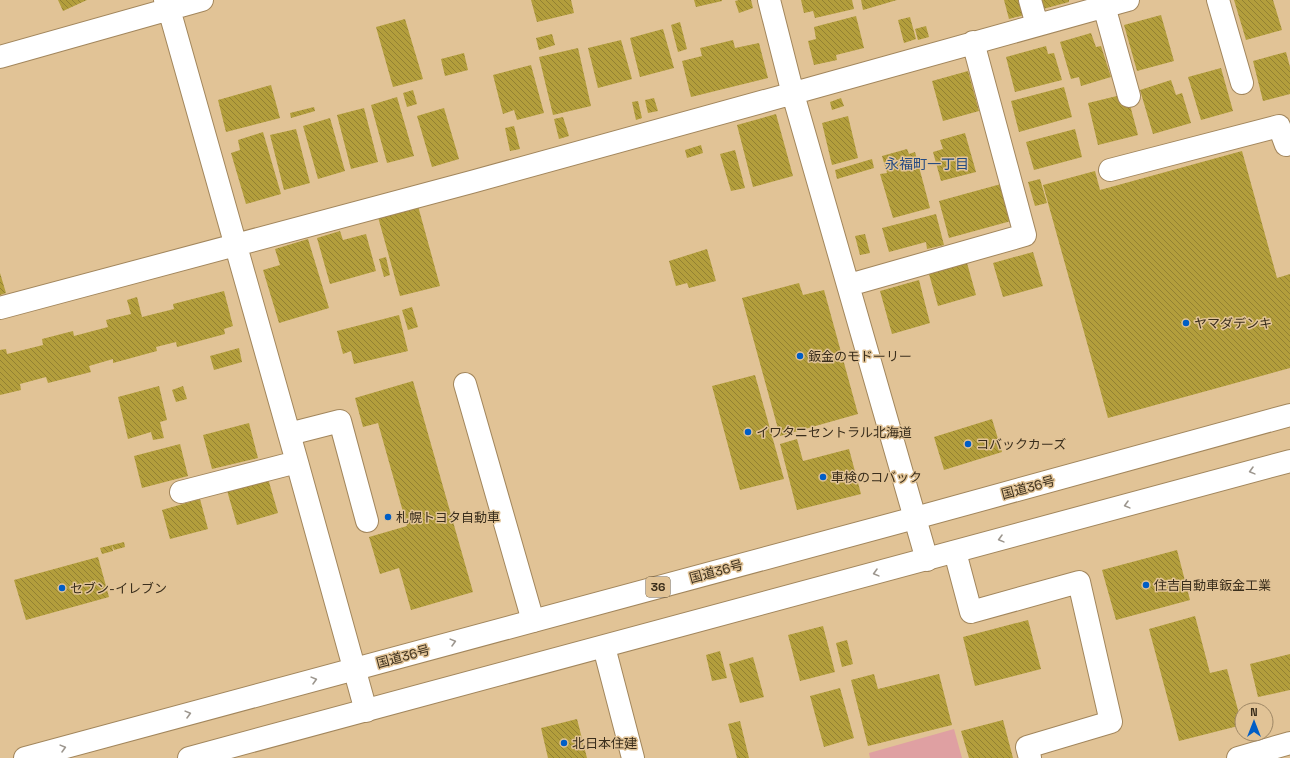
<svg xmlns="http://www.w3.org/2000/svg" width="1290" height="758" viewBox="0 0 1290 758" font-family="'Space Grotesk','Noto Sans JP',sans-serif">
	<defs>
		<pattern id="building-back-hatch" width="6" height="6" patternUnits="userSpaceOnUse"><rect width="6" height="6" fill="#b39e3c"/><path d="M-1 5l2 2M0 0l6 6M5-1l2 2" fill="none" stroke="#938132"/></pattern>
	</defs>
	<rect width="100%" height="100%" fill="#e1c396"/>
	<path fill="#dfa0a2" d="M 954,729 L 962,758 L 870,758 L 869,753 Z"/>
	<path fill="url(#building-back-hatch)" d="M 58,0 L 87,0 L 63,11 Z
		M 531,0 L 571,0 L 574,13 L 537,22 Z
		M 694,0 L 722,0 L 722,1 L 696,7 Z
		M 739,0 L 751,0 L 753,8 L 739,13 L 735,1 Z
		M 801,0 L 852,0 L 854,9 L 815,18 L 813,11 L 804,13 Z
		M 861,0 L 897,0 L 863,10 Z
		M 1004,0 L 1020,0 L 1024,15 L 1009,19 Z
		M 1041,0 L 1069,0 L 1069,2 L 1043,9 Z
		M 1234,0 L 1273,0 L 1282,30 L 1246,40 Z
		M 1161,15 L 1174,61 L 1137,71 L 1124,25 Z
		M 856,16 L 864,48 L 836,55 L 837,60 L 814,65 L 808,41 L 816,39 L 814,27 Z
		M 910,17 L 916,39 L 904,43 L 898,20 Z
		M 405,19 L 423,79 L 393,87 L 376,27 Z
		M 680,22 L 687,49 L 678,52 L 671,25 Z
		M 926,26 L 929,37 L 918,40 L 915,29 Z
		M 663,29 L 674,68 L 640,77 L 630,38 Z
		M 1091,33 L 1096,47 L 1101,46 L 1111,77 L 1081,86 L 1079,77 L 1071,79 L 1060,42 Z
		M 552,34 L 555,45 L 539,50 L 536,38 Z
		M 621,40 L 632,79 L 598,88 L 588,48 Z
		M 733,40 L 735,48 L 759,43 L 768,78 L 691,97 L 682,61 L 702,56 L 700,48 Z
		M 1046,46 L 1048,54 L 1054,53 L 1062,80 L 1015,92 L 1006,57 Z
		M 578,48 L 591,106 L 553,115 L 539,57 Z
		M 1286,52 L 1290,67 L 1290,94 L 1263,101 L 1253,61 Z
		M 464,53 L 468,70 L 445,76 L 441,59 Z
		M 531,65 L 544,113 L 517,120 L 514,110 L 503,114 L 493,75 Z
		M 1221,68 L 1233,111 L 1201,120 L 1188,77 Z
		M 968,71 L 979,111 L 943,121 L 932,81 Z
		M 1171,80 L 1176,95 L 1182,93 L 1191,123 L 1153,134 L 1140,90 Z
		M 271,85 L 280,118 L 226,132 L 218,100 Z
		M 1064,87 L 1072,117 L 1019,132 L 1011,101 Z
		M 413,90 L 417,104 L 407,107 L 403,93 Z
		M 1121,95 L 1124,107 L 1130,105 L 1138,135 L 1098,145 L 1088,103 Z
		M 397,97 L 414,156 L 387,163 L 371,105 Z
		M 654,98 L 658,111 L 648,113 L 645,100 Z
		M 841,98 L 844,106 L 832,110 L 830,102 Z
		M 638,101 L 642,118 L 636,120 L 632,102 Z
		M 314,107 L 315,111 L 291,118 L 290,113 Z
		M 364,108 L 378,162 L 351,169 L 337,115 Z
		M 444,108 L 459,159 L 432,167 L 417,116 Z
		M 776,114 L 793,176 L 753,187 L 737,125 Z
		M 848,116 L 858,158 L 832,165 L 822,123 Z
		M 563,117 L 569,136 L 559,139 L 554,119 Z
		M 330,118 L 345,171 L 318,179 L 303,126 Z
		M 514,126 L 520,149 L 510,151 L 505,128 Z
		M 296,129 L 310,183 L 284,190 L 270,135 Z
		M 1075,129 L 1082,157 L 1034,170 L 1026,142 Z
		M 263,132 L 281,194 L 246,204 L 231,153 L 240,150 L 238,140 Z
		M 965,133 L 976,172 L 941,181 L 933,152 L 943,149 L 940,140 Z
		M 701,145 L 703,153 L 687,158 L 685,150 Z
		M 907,149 L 909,154 L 915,152 L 930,208 L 893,218 L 880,174 L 887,173 L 882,156 Z
		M 735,150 L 745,188 L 731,191 L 720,154 Z
		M 1242,151 L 1277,278 L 1290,274 L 1290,368 L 1108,418 L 1043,185 L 1095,171 L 1100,190 Z
		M 872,159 L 874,168 L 837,179 L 835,170 Z
		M 1040,179 L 1047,203 L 1035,206 L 1028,182 Z
		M 1001,184 L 1011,221 L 949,238 L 939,201 Z
		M 418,206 L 440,286 L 400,296 L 378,217 Z
		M 936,214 L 944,245 L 927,249 L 926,242 L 889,252 L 882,228 Z
		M 340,231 L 343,240 L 366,234 L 376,271 L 330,284 L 317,238 Z
		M 865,234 L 870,253 L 860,255 L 855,236 Z
		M 308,239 L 329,308 L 279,323 L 263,270 L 280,265 L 275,249 Z
		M 707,249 L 716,281 L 689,288 L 687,283 L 676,286 L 669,261 Z
		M 1033,252 L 1043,286 L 1003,297 L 993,263 Z
		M 386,257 L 390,275 L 384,277 L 379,259 Z
		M 967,263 L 976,295 L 938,306 L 929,274 Z
		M 0,273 L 6,293 L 0,295 Z
		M 919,280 L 930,323 L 892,334 L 880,291 Z
		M 799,283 L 803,295 L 824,290 L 858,414 L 780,436 L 742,298 Z
		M 224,291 L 233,326 L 224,329 L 225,334 L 177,347 L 176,342 L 156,347 L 157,351 L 113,363 L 113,359 L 89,366 L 91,372 L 48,383 L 46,377 L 20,384 L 21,390 L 0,395 L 0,350 L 6,349 L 7,354 L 43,345 L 42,339 L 73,331 L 74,336 L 108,327 L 106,320 L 131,314 L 127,300 L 137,297 L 142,317 L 174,309 L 173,304 Z
		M 412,307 L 418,327 L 408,330 L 402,310 Z
		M 399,315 L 408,351 L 354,364 L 351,351 L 343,354 L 337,331 Z
		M 239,348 L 242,362 L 214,370 L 210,356 Z
		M 755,375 L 784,479 L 740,490 L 712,386 Z
		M 413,381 L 473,592 L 411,610 L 399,568 L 380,574 L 369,537 L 407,526 L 378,423 L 363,427 L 355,398 Z
		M 159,386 L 167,420 L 160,422 L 164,438 L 153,440 L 151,432 L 128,439 L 118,397 Z
		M 183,386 L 187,399 L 176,402 L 172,390 Z
		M 992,419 L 1002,452 L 944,470 L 934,437 Z
		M 249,423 L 258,458 L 212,469 L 203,435 Z
		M 797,439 L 803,461 L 849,449 L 861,494 L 797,510 L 780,444 Z
		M 180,444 L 188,476 L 142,488 L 134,456 Z
		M 267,475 L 278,513 L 237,525 L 226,487 Z
		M 200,499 L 208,529 L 170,539 L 162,510 Z
		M 124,542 L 125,547 L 114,550 L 112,545 Z
		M 112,545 L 113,551 L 102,554 L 100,548 Z
		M 1177,550 L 1190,600 L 1116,620 L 1102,570 Z
		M 98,557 L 109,597 L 26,620 L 14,580 Z
		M 1195,616 L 1210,673 L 1227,669 L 1242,725 L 1179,741 L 1149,629 Z
		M 1028,620 L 1041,669 L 975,686 L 963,637 Z
		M 823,626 L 835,672 L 800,681 L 788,635 Z
		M 847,640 L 853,664 L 842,667 L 836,643 Z
		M 720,651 L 727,678 L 712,681 L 706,655 Z
		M 1290,654 L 1290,690 L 1258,697 L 1250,664 Z
		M 753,657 L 764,697 L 740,703 L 729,664 Z
		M 874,674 L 878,689 L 939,674 L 952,725 L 868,746 L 851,680 Z
		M 840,688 L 854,738 L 824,747 L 810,696 Z
		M 577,719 L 587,758 L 548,758 L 541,728 Z
		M 1003,720 L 1013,758 L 969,758 L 961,731 Z
		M 740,721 L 749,758 L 737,758 L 728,724 Z"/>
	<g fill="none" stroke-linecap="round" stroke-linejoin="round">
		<defs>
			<path id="minor" d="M 165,0 L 169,9 L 297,462 L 366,711
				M 769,0 L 793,94 L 927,560
				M 1030,0 L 1037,25
				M 1218,0 L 1242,83
				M 1104,6 L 1129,96
				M 0,57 L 202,0
				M 1110,170 L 1279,126 L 1286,145 L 1290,144
				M 849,285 L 1025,235 L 973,42
				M 0,308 C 265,238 530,167 794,93 C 906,62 1017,30 1128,0
				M 465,384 L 533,621
				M 289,434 L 340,421 L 367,521
				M 181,492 L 297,462
				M 955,552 L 971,612 L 1079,582 L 1111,722 L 1027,747 L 1030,758
				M 604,647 L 633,758
				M 1238,758 L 1290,743"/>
			<path id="highway" d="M 25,758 L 915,518 L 1290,415
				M 189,758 L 1290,461"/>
		</defs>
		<use href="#minor" stroke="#a2865c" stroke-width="24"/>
		<use href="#highway" stroke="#a2865c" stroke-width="24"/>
		<use href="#minor" stroke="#fff" stroke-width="22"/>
		<use href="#highway" stroke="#fff" stroke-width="22"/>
	</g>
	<defs><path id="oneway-chevron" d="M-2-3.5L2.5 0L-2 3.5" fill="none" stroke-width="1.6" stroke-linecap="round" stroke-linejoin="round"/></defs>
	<g stroke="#9c968e">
		<use href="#oneway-chevron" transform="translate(1252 471) rotate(165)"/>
		<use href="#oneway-chevron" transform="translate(1127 505) rotate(165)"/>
		<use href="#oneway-chevron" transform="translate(1001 539) rotate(165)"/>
		<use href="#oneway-chevron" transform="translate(876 573) rotate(165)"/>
		<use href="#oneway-chevron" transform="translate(453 642) rotate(-15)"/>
		<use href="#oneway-chevron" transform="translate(314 680) rotate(-15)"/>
		<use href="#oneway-chevron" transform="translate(188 714) rotate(-15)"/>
		<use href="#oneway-chevron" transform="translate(63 748) rotate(-15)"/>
	</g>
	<g fill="#005ec6" stroke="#e1c396" stroke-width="1.5">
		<circle cx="1186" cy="323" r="4"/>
		<circle cx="800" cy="356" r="4"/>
		<circle cx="748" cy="432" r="4"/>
		<circle cx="968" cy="444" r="4"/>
		<circle cx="823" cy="477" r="4"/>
		<circle cx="388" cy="517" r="4"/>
		<circle cx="1146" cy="585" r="4"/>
		<circle cx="62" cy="588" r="4"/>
		<circle cx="564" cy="743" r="4"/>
	</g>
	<g text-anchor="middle" stroke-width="3" stroke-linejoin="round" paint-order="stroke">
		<rect fill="#e1c396" stroke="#6c5b41" stroke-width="1" x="646" y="577" width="24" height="20" rx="3"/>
		<g font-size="12" font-weight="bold" fill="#3a2e1c">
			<text x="658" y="591">36</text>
		</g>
		<g font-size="13" fill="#3a2e1c" stroke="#e1c396" text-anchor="start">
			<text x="1194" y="328">ヤマダデンキ</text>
			<text x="808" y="361">鈑金のモドーリー</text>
			<text x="756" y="437">イワタニセントラル北海道</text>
			<text x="976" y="449">コバックカーズ</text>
			<text x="831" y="482">車検のコバック</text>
			<text x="396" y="522">札幌トヨタ自動車</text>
			<text x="1154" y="590">住吉自動車鈑金工業</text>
			<text x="70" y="593">セブン-イレブン</text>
			<text x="572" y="748">北日本住建</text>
		</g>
		<g font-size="13" fill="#3a2e1c" stroke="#e1c396">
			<text transform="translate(1028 487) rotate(-15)" y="5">国道36号</text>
			<text transform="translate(716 571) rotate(-15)" y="5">国道36号</text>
			<text transform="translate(403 656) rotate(-15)" y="5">国道36号</text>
		</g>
		<g font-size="14" fill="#264c82" stroke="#e1c396">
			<text x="927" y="169">永福町一丁目</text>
		</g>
	</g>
	<g transform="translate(1254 722)"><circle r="19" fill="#e1c396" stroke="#9e8765"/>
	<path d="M0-3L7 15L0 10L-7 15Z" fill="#005ec6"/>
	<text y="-6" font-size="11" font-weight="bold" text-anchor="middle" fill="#3a2e1c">N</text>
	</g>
</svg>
